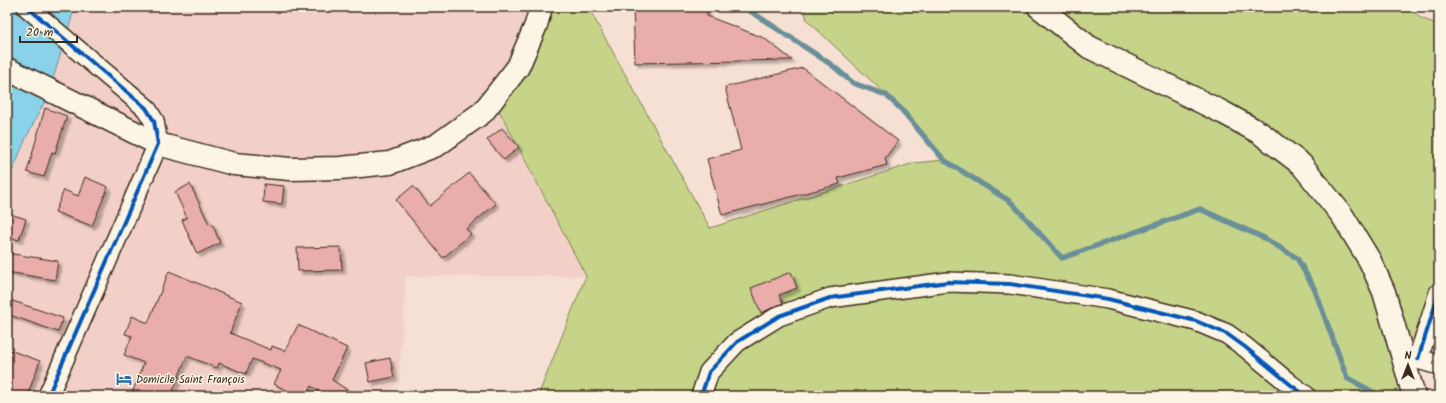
<svg xmlns="http://www.w3.org/2000/svg" width="1446" height="403" viewBox="0 0 1446 403" font-family="Kalam,sans-serif">
	<defs>
		<filter id="shadow"><feDropShadow dx="3.5" dy="3.5" stdDeviation="1" flood-color="#0004"/></filter>
	</defs>
	<rect width="100%" height="100%" fill="#f6dfd3"/>
	<filter id="ink" filterUnits="userSpaceOnUse"><feTurbulence type="fractalNoise" baseFrequency=".025" numOctaves="2"/><feDisplacementMap in="SourceGraphic" scale="8" xChannelSelector="R" yChannelSelector="G"/><feConvolveMatrix kernelMatrix="1 2 1 2 8 2 1 2 1" color-interpolation-filters="sRGB"/></filter>
	<g filter="url(#ink)">
		<path fill="#f2d0c7" d="M 75,7 L 541,7 L 493,99 L 586,276 L 406,276 L 399,381 L 386,396 L 7,396 L 7,184 L 26,138 L 48,95 Z"/>
		<path fill="#c5d489" stroke="#807f54" d="M 541,7 L 588,7 L 710,228 L 914,163 L 944,160 L 901,109 L 807,20 L 804,7 L 1407,7 L 1421,18 L 1439,25 L 1439,293 L 1418,359 L 1414,396 L 538,396 L 586,276 L 493,99 Z"/>
		<path fill="#89d2ea" stroke="#6a8f98" d="M 7,7 L 75,7 L 48,95 L 26,138 L 7,184 Z"/>
		<g fill="none" stroke-linecap="round" stroke-linejoin="round">
			<path stroke="#6a8f98" stroke-width="5.5" d="M 744,7 L 832,65 L 853,83 L 886,95 L 901,109 L 944,160 L 1011,202 L 1062,258 L 1200,209 L 1264,238 L 1297,258 L 1315,290 L 1347,378 L 1380,396"/>
		</g>
		<path fill="#e9adaa" stroke="#3b2a1e" filter="url(#shadow)" d="M 633,7 L 707,7 L 707,16 L 764,38 L 792,60 L 635,63 Z
			M 803,68 L 898,141 L 885,158 L 887,165 L 838,178 L 840,184 L 722,215 L 707,159 L 741,150 L 725,87 Z
			M 45,108 L 67,116 L 55,153 L 52,152 L 44,177 L 27,172 Z
			M 502,128 L 519,147 L 504,160 L 487,140 Z
			M 469,173 L 496,204 L 466,229 L 471,234 L 443,258 L 396,200 L 413,186 L 430,206 Z
			M 85,177 L 108,187 L 92,226 L 55,212 L 64,190 L 78,196 Z
			M 190,184 L 209,224 L 212,223 L 220,243 L 197,254 L 182,220 L 187,218 L 175,192 Z
			M 264,184 L 284,186 L 282,204 L 263,202 Z
			M 7,213 L 26,219 L 19,240 L 7,236 Z
			M 341,247 L 342,270 L 298,271 L 297,248 Z
			M 7,253 L 58,261 L 55,280 L 7,272 Z
			M 169,271 L 242,302 L 230,333 L 271,350 L 272,346 L 285,351 L 298,325 L 347,348 L 332,380 L 357,396 L 327,396 L 311,386 L 306,396 L 298,396 L 274,384 L 281,370 L 252,359 L 246,374 L 219,363 L 217,368 L 187,356 L 171,396 L 140,396 L 132,393 L 144,363 L 124,355 L 132,336 L 125,334 L 132,316 L 148,323 Z
			M 791,272 L 797,288 L 779,295 L 783,303 L 761,313 L 751,288 Z
			M 7,299 L 63,318 L 58,332 L 7,314 Z
			M 7,349 L 40,361 L 27,396 L 7,396 Z
			M 390,358 L 394,377 L 370,382 L 366,363 Z"/>
		<g fill="none" stroke-linecap="round" stroke-linejoin="round">
			<defs>
				<path id="minor" d="M 27,7 L 146,108 L 154,121 L 158,144 L 48,396
					M 1418,359 L 1439,293
					M 1405,361 L 1418,359 L 1439,365
					M 701,396 L 709,372 L 737,342 L 779,316 L 830,298 L 948,282 L 1010,284 L 1108,299 L 1196,321 L 1227,334 L 1245,347 L 1291,385 L 1306,396"/>
				<path id="major" d="M 7,69 L 158,144 L 234,164 L 290,169 L 340,168 L 390,163 L 437,145 L 483,112 L 518,67 L 536,25 L 541,7"/>
				<path id="highway" d="M 1039,7 L 1089,47 L 1224,113 L 1260,133 L 1301,164 L 1342,215 L 1370,261 L 1384,292 L 1414,396"/>
			</defs>
			<use href="#minor" stroke="#3b2a1e" stroke-width="22"/>
			<use href="#major" stroke="#3b2a1e" stroke-width="25"/>
			<use href="#highway" stroke="#3b2a1e" stroke-width="25"/>
			<use href="#minor" stroke="#fcf5e5" stroke-width="19"/>
			<use href="#major" stroke="#fcf5e5" stroke-width="22"/>
			<use href="#highway" stroke="#fcf5e5" stroke-width="22"/>
			<defs>
				<path id="cycleway" d="M 27,7 L 146,108 L 154,121 L 158,144 L 48,396
					M 1418,359 L 1439,293
					M 701,396 L 709,372 L 737,342 L 779,316 L 830,298 L 948,282 L 1010,284 L 1108,299 L 1196,321 L 1227,334 L 1245,347 L 1291,385 L 1306,396"/>
			</defs>
			<use href="#cycleway" stroke="#fcf5e5" stroke-width="6"/>
			<use href="#cycleway" stroke="#0057b8" stroke-width="4"/>
		</g>
	</g>
	<defs>
		<symbol id="hotel-bare" viewBox="-9 -9 18 18"><path d="M-6-4.5h1.5V1H6V5H4.5V3h-9V5H-6ZM-4 0a1.8 1.8 0 1 1 3.6 0ZM.5 0V-2.5h3Q6-2.5 6 0Z" fill="#1f6fb2" stroke="#fcf5e5" stroke-width="2.5" paint-order="stroke"/></symbol>
	</defs>
	<g fill-rule="evenodd">
		<use href="#hotel-bare" x="113" y="368" width="22" height="22"/>
	</g>
	<g text-anchor="middle" stroke-width="3" stroke-linejoin="round" paint-order="stroke">
		<g font-size="11" fill="#3b2a1e" stroke="#fcf5e5" text-anchor="start">
			<text x="136" y="383">Domicile Saint François</text>
		</g>
	</g>
	<rect width="1446" height="403" fill="none" stroke="#fcf5e5" stroke-width="24"/>
	<rect x="12" y="12" width="1422" height="379" fill="none" stroke="#3b2a1e" stroke-width="1.5" filter="url(#ink)"/>
	<g transform="translate(1408 365)" stroke="#fcf5e5" stroke-width="3" paint-order="stroke">
	<path d="M0-3L7 15L0 10L-7 15Z" fill="#3b2a1e"/>
	<text y="-6" font-size="11" font-weight="bold" text-anchor="middle" fill="#3b2a1e">N</text>
	</g>
	<path d="M20 36v6h57v-6" fill="none" stroke="#3b2a1e" stroke-width="2"/>
	<text x="26" y="36" font-size="12" fill="#3b2a1e" stroke="#fcf5e5" stroke-width="3" paint-order="stroke">20 m</text>
</svg>
